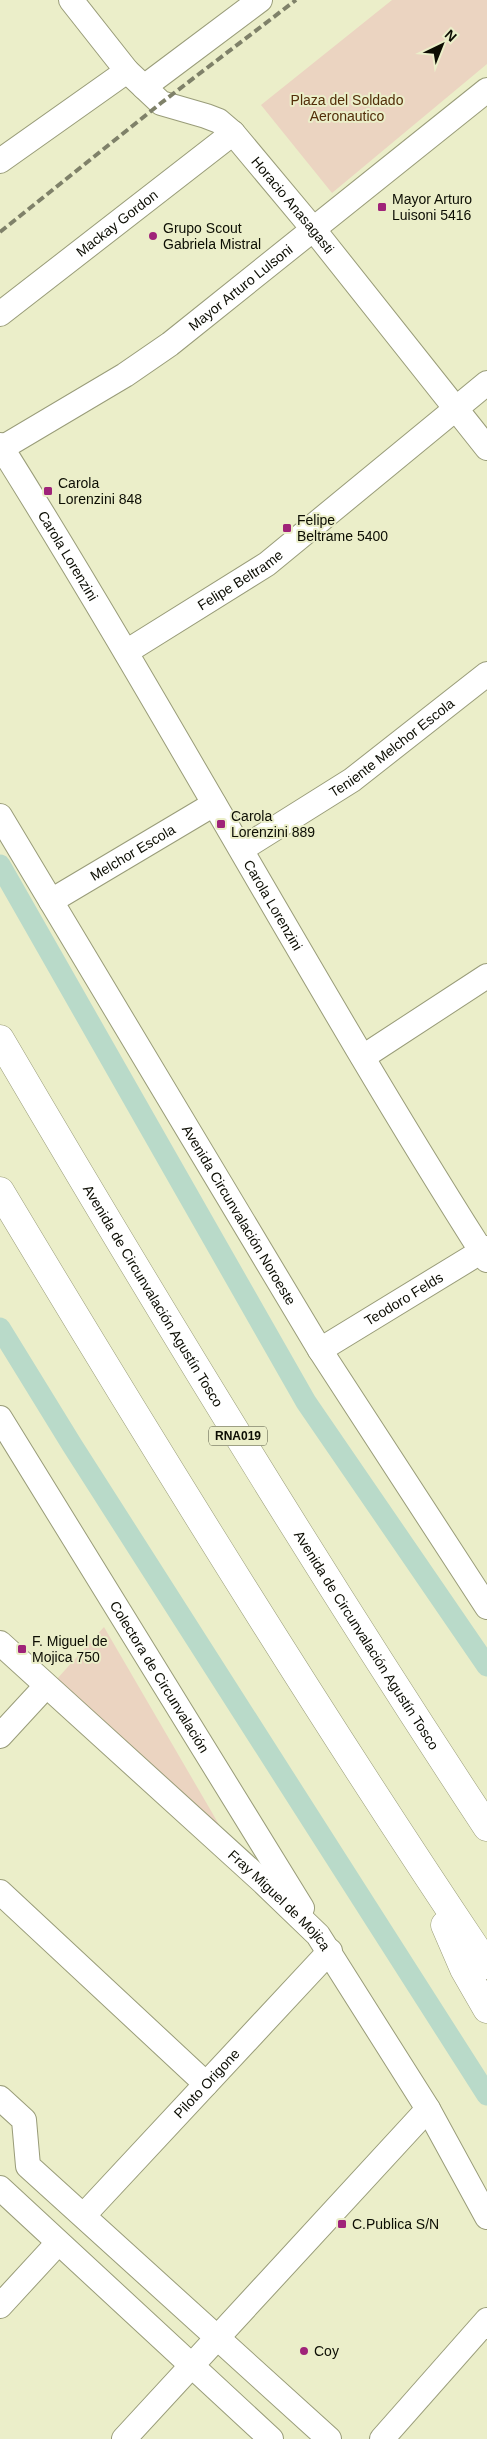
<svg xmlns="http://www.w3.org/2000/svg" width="487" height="2439" viewBox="0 0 487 2439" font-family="Helvetica,sans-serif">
	<rect width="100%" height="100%" fill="#ebeec9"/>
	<path fill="#ebd4c1" d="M 392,0 L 487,0 L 487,64 L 332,193 L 261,105 Z
		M 104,1627 L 221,1828 L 56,1680 Z"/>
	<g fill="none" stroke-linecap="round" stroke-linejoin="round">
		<path stroke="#b9dac9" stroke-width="21" d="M 0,865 L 306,1402 L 487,1666
			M 0,1328 L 72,1445 L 487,2095"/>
		<defs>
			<g id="minor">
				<path id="s1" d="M 71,0 L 127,71 L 161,103 L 206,116 L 219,121 L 233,133 L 314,230 L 487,448"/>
				<path d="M 144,87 L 260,0"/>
				<path d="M 0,161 L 127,71"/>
				<path id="s2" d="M 0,314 L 233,133"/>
				<path id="s3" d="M 0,445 C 168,713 317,993 487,1260"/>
				<path id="s4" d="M 2,448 L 125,375 L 170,344 L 487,90"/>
				<path id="s5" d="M 126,652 L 267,564 L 487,383"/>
				<path id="s6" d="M 0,816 L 320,1350 L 487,1607"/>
				<path id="s7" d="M 242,849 L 352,780 L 487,674"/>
				<path id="s8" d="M 51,901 L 214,804"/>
				<path d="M 363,1057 L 487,976"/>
				<path id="s9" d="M 320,1350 L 487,1248"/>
				<path id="s10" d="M 0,1418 L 302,1908"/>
				<path id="s11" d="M 0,1643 L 263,1882 L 318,1935 L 428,2109 L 487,2217"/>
				<path d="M 0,1736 L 46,1686"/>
				<path d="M 0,1892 L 206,2084"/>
				<path d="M 0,2098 L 24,2120 L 28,2166 L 329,2439"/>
				<path d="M 0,2188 L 271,2439"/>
				<path id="s12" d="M 84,2215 L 330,1951"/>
				<path d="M 0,2306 L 58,2243"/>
				<path d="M 124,2439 L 428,2109"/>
				<path d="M 382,2439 L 487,2320"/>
			</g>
			<g id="highway">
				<path id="s13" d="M 0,1039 C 156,1305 317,1569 487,1827"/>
				<path d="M 0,1191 C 157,1453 317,1712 487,1965"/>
				<path d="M 445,1925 L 464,1969 L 487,2009"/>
			</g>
		</defs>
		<use href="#minor" stroke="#999c79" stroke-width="26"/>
		<use href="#highway" stroke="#999c79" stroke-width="29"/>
		<use href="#minor" stroke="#fff" stroke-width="24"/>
		<use href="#highway" stroke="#fff" stroke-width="28"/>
		<path stroke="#7f8169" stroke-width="4" stroke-dasharray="8 4" stroke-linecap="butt" d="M 0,232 L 161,103 L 296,0"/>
	</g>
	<g fill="#9f2379" stroke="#ebeec9" stroke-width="2">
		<rect x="377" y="202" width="10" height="10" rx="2.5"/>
		<circle cx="153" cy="236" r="5"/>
		<rect x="43" y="486" width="10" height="10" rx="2.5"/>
		<rect x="282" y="523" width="10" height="10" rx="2.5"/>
		<rect x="216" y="819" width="10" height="10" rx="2.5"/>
		<rect x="17" y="1644" width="10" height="10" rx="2.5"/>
		<rect x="337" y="2219" width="10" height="10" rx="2.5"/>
		<circle cx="304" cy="2351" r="5"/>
	</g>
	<g text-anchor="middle" stroke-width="4" stroke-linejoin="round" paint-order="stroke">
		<rect fill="#ebeec9" stroke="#4f503e" stroke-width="1" x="209" y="1426.5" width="58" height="19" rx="4"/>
		<g font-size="12" font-weight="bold" fill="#0c0d03">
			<text x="238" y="1440">RNA019</text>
		</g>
		<g font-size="14" fill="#532e09" stroke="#ebeec9">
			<text x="347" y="105">Plaza del Soldado<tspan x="347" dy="16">Aeronautico</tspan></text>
		</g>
		<g font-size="14" fill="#0c0d03" stroke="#ebeec9" text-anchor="start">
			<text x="392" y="204">Mayor Arturo<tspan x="392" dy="16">Luisoni 5416</tspan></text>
			<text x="163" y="233">Grupo Scout<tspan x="163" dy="16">Gabriela Mistral</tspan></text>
			<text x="58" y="488">Carola<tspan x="58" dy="16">Lorenzini 848</tspan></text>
			<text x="297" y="525">Felipe<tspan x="297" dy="16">Beltrame 5400</tspan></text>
			<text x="231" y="821">Carola<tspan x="231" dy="16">Lorenzini 889</tspan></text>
			<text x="32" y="1646">F. Miguel de<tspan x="32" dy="16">Mojica 750</tspan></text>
			<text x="352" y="2229">C.Publica S/N</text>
			<text x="314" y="2356">Coy</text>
		</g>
		<g font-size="14" fill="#0c0d03" stroke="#ebeec9">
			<text dy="5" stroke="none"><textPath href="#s1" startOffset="310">Horacio Anasagasti</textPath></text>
			<text dy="5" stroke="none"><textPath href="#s2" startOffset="148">Mackay Gordon</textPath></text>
			<text dy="5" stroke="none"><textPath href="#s4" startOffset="288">Mayor Arturo Lulsoni</textPath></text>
			<text dy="5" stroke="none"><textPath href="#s3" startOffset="130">Carola Lorenzini</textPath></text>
			<text dy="5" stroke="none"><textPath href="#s5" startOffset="135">Felipe Beltrame</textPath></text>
			<text dy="5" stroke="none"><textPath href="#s7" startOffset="181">Teniente Melchor Escola</textPath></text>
			<text dy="5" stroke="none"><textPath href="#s8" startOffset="95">Melchor Escola</textPath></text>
			<text dy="5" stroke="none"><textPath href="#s3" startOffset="535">Carola Lorenzini</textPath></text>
			<text dy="5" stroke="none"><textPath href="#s6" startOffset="465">Avenida Circunvalación Noroeste</textPath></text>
			<text dy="5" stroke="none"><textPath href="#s13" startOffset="299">Avenida de Circunvalación Agustín Tosco</textPath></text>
			<text dy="5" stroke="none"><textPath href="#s9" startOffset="98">Teodoro Felds</textPath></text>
			<text dy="5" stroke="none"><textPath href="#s13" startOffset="704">Avenida de Circunvalación Agustín Tosco</textPath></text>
			<text dy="5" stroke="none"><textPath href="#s10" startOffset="304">Colectora de Circunvalación</textPath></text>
			<text dy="5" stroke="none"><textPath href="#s11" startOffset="380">Fray Miguel de Mojica</textPath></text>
			<text dy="5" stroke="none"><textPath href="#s12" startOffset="180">Piloto Origone</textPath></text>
		</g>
	</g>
	<g transform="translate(442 45) rotate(43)" stroke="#ebeec9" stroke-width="4" paint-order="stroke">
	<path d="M0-4L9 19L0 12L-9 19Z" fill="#0c0d03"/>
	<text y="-8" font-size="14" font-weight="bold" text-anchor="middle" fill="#0c0d03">N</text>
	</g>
</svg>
